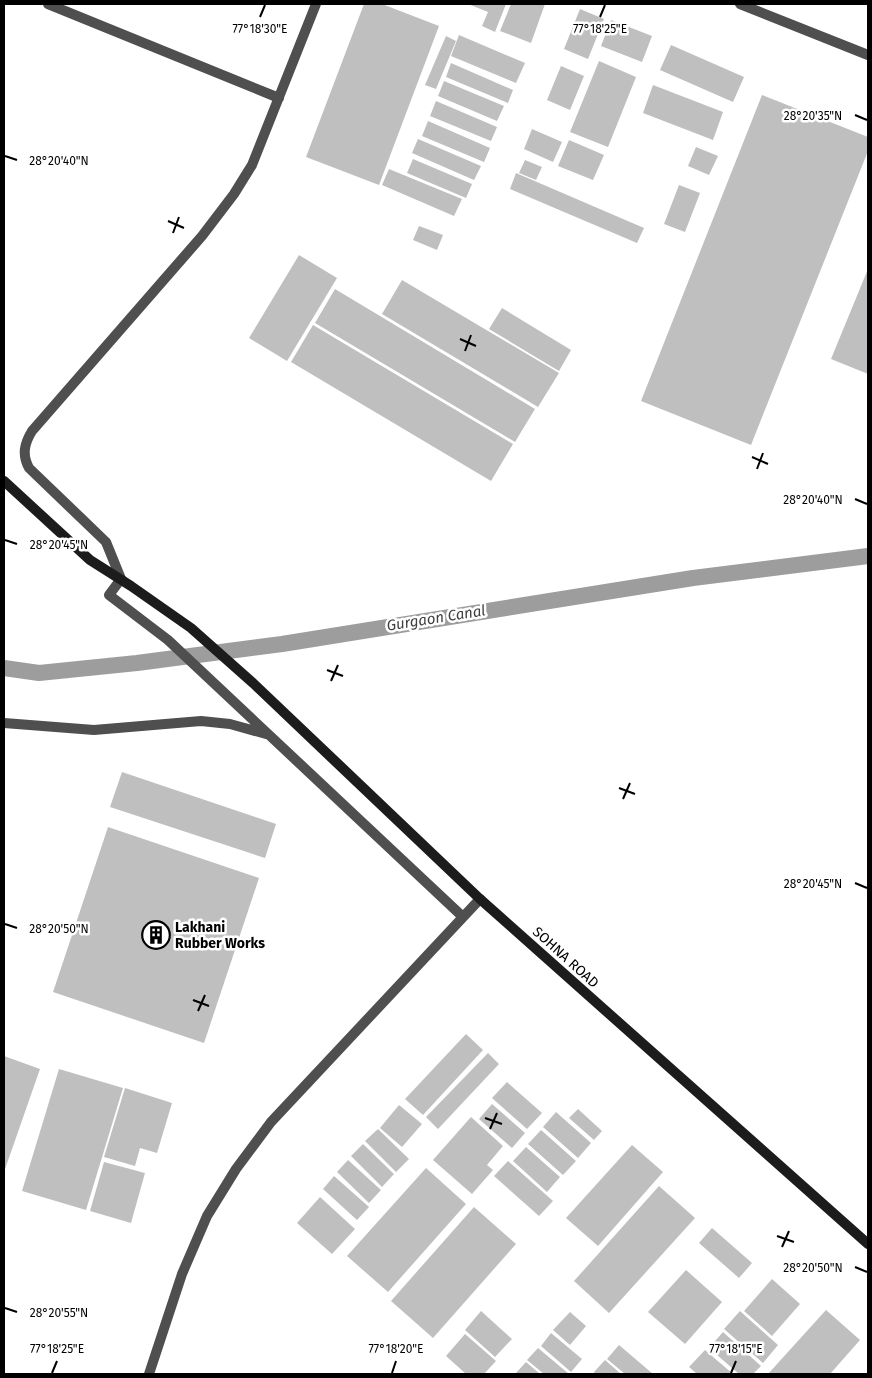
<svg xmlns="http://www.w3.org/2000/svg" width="872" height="1378" viewBox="0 0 872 1378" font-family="'Fira Sans',sans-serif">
	<rect width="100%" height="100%" fill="#fff"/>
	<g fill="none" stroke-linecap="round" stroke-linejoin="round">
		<path stroke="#9d9d9d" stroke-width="16" d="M 4,668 L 39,673 L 137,663 L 282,644 L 693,578 L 868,556"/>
	</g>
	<path fill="#bfbfbf" d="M 364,4 L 382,4 L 439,26 L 379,185 L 306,157 Z
		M 468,4 L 506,4 L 495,32 L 482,26 L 488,12 Z
		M 511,4 L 545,4 L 531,43 L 500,31 Z
		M 580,9 L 604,19 L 588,59 L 564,49 Z
		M 611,20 L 652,36 L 642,62 L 601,46 Z
		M 459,35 L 525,63 L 516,83 L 451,56 Z
		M 446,36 L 456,41 L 436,89 L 425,85 Z
		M 671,45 L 744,77 L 733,102 L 660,70 Z
		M 599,61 L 636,77 L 608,147 L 570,132 Z
		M 451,63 L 513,90 L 508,103 L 446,77 Z
		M 561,66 L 584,76 L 570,110 L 547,100 Z
		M 444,81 L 504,106 L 497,121 L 438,96 Z
		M 653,85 L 723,112 L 713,140 L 643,113 Z
		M 762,95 L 868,137 L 868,151 L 751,445 L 641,401 Z
		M 436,101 L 497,127 L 491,141 L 430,116 Z
		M 428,121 L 490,148 L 484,162 L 422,136 Z
		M 532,129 L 562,142 L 553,162 L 524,149 Z
		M 418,139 L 481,166 L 474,180 L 412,153 Z
		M 569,140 L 604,155 L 593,180 L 558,166 Z
		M 696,147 L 718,156 L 709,175 L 688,166 Z
		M 413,159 L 472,184 L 466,198 L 407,173 Z
		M 525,160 L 542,167 L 536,180 L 519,173 Z
		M 389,169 L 462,199 L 454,216 L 382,185 Z
		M 516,173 L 644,228 L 637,243 L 510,189 Z
		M 679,185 L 700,193 L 685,232 L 664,224 Z
		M 419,226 L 443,235 L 437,250 L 413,240 Z
		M 299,255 L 337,278 L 287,361 L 249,338 Z
		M 868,269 L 868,374 L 831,359 Z
		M 402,280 L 559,373 L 538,407 L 382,314 Z
		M 335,289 L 535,409 L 515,442 L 315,323 Z
		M 502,308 L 571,350 L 559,371 L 489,329 Z
		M 313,325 L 513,444 L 491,481 L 291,362 Z
		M 122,772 L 276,824 L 265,858 L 110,807 Z
		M 108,827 L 259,878 L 204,1043 L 53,992 Z
		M 466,1034 L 483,1050 L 423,1115 L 405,1099 Z
		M 488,1053 L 499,1064 L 438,1129 L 426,1117 Z
		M 4,1056 L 40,1069 L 4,1172 Z
		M 59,1069 L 123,1088 L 86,1210 L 22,1191 Z
		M 507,1082 L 542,1113 L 527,1129 L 492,1098 Z
		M 125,1088 L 172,1103 L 157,1153 L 140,1148 L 135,1166 L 104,1157 Z
		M 492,1104 L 525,1133 L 512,1148 L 479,1119 Z
		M 399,1105 L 422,1124 L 402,1147 L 380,1128 Z
		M 578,1109 L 602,1131 L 594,1140 L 569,1118 Z
		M 556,1112 L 591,1143 L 578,1158 L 543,1127 Z
		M 471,1117 L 503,1146 L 487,1165 L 493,1170 L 472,1194 L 433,1160 Z
		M 378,1129 L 409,1159 L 396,1172 L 365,1141 Z
		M 541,1130 L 576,1161 L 563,1175 L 528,1144 Z
		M 363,1144 L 394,1174 L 382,1187 L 351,1156 Z
		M 632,1145 L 663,1172 L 598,1246 L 566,1218 Z
		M 526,1147 L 560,1177 L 547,1192 L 513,1161 Z
		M 348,1160 L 381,1190 L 369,1203 L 337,1172 Z
		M 508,1161 L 553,1201 L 539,1216 L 494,1176 Z
		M 104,1162 L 145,1173 L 131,1223 L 90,1211 Z
		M 426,1168 L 466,1204 L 388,1292 L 347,1256 Z
		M 334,1176 L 369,1207 L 357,1220 L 323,1189 Z
		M 659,1186 L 695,1218 L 609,1313 L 574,1281 Z
		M 320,1197 L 355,1229 L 332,1254 L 297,1223 Z
		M 474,1207 L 516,1244 L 433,1338 L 391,1301 Z
		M 712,1228 L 752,1263 L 739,1278 L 699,1243 Z
		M 686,1270 L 722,1302 L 685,1344 L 648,1312 Z
		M 772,1279 L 800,1304 L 772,1336 L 744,1311 Z
		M 826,1310 L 860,1340 L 830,1374 L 768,1374 Z
		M 481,1311 L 512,1339 L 495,1357 L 465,1330 Z
		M 740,1311 L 778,1345 L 763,1363 L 724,1329 Z
		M 570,1312 L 586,1326 L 570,1345 L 553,1330 Z
		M 723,1332 L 761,1366 L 753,1374 L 739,1374 L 709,1348 Z
		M 551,1333 L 582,1359 L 571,1372 L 541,1346 Z
		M 465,1334 L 496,1361 L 484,1374 L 466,1374 L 446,1356 Z
		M 619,1345 L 653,1374 L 625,1374 L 607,1359 Z
		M 538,1348 L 569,1374 L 544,1374 L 527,1360 Z
		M 705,1350 L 733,1374 L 697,1374 L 689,1367 Z
		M 605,1360 L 621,1374 L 596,1374 L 594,1372 Z
		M 526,1362 L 540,1374 L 515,1374 Z"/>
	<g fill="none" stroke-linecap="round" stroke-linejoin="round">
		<path stroke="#4f4f4f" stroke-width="10" d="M 740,4 L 868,55
			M 121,579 L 109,595 L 168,640 L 463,917
			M 4,723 L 94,730 L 201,721 L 230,724 L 266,734
			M 149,1374 L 182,1274 L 207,1216 L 236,1169 L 271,1122 L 480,899"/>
		<path stroke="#4f4f4f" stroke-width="10" d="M 48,4 L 279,98
			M 121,579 L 106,542 L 29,468 C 22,455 24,444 32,431 L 202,236 L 234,194 L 252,165 L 316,4"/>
		<path stroke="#1c1c1c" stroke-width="10" d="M 4,481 L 90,560 L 131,586 L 191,628 L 253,683 L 480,899 L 868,1244"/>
	</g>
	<path fill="none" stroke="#000" stroke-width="2" d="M 260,17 L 265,5M 600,17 L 605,5M 855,115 L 867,120M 5,156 L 17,160M 168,221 L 184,228M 173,233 L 179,217M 460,339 L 476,346M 465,351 L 471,335M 752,457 L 768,464M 757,469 L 763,453M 855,499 L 867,504M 5,540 L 17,544M 327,670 L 343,676M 331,681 L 338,665M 619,788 L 635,794M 623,799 L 630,783M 855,883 L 867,888M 5,924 L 17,928M 193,1000 L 209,1006M 198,1011 L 205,995M 485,1118 L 502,1124M 490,1129 L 497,1113M 777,1236 L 794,1242M 782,1247 L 789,1231M 855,1267 L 867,1272M 5,1308 L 17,1312M 52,1373 L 57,1361M 392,1373 L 396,1361M 731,1373 L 736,1361"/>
	<defs>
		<symbol id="building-ring" viewBox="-11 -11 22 22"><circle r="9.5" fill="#fff" stroke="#000" stroke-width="1.5"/><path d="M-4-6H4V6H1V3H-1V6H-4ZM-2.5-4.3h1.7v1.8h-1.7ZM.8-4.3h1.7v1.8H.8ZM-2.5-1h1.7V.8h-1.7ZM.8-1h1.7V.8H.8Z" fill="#000"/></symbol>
	</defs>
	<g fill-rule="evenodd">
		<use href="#building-ring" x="140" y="919" width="32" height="32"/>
	</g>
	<g text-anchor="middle" stroke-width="5" stroke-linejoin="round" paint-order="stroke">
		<g font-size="14" font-weight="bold" fill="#000" stroke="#fff" text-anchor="start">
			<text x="175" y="932">Lakhani<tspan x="175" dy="16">Rubber Works</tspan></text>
		</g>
		<g font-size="14" fill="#000" stroke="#fff">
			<text transform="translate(566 957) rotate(42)" y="5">SOHNA ROAD</text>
		</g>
		<g font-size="15" font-style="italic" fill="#3e3e3e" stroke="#fff">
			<text transform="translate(436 618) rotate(-9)" y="5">Gurgaon Canal</text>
		</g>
	</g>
	<g font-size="12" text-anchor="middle" fill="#000" stroke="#fff" stroke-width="5" stroke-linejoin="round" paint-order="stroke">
		<text x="600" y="33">77°18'25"E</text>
		<text x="260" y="33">77°18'30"E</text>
		<text x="813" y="120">28°20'35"N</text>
		<text x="59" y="165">28°20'40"N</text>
		<text x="813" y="504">28°20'40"N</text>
		<text x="59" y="549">28°20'45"N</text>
		<text x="813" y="888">28°20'45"N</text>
		<text x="59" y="933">28°20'50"N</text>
		<text x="813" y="1272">28°20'50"N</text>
		<text x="59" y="1317">28°20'55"N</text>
		<text x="57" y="1353">77°18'25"E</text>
		<text x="396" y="1353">77°18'20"E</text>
		<text x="736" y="1353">77°18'15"E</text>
	</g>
	<rect width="872" height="1378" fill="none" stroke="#000000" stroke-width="10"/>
</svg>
